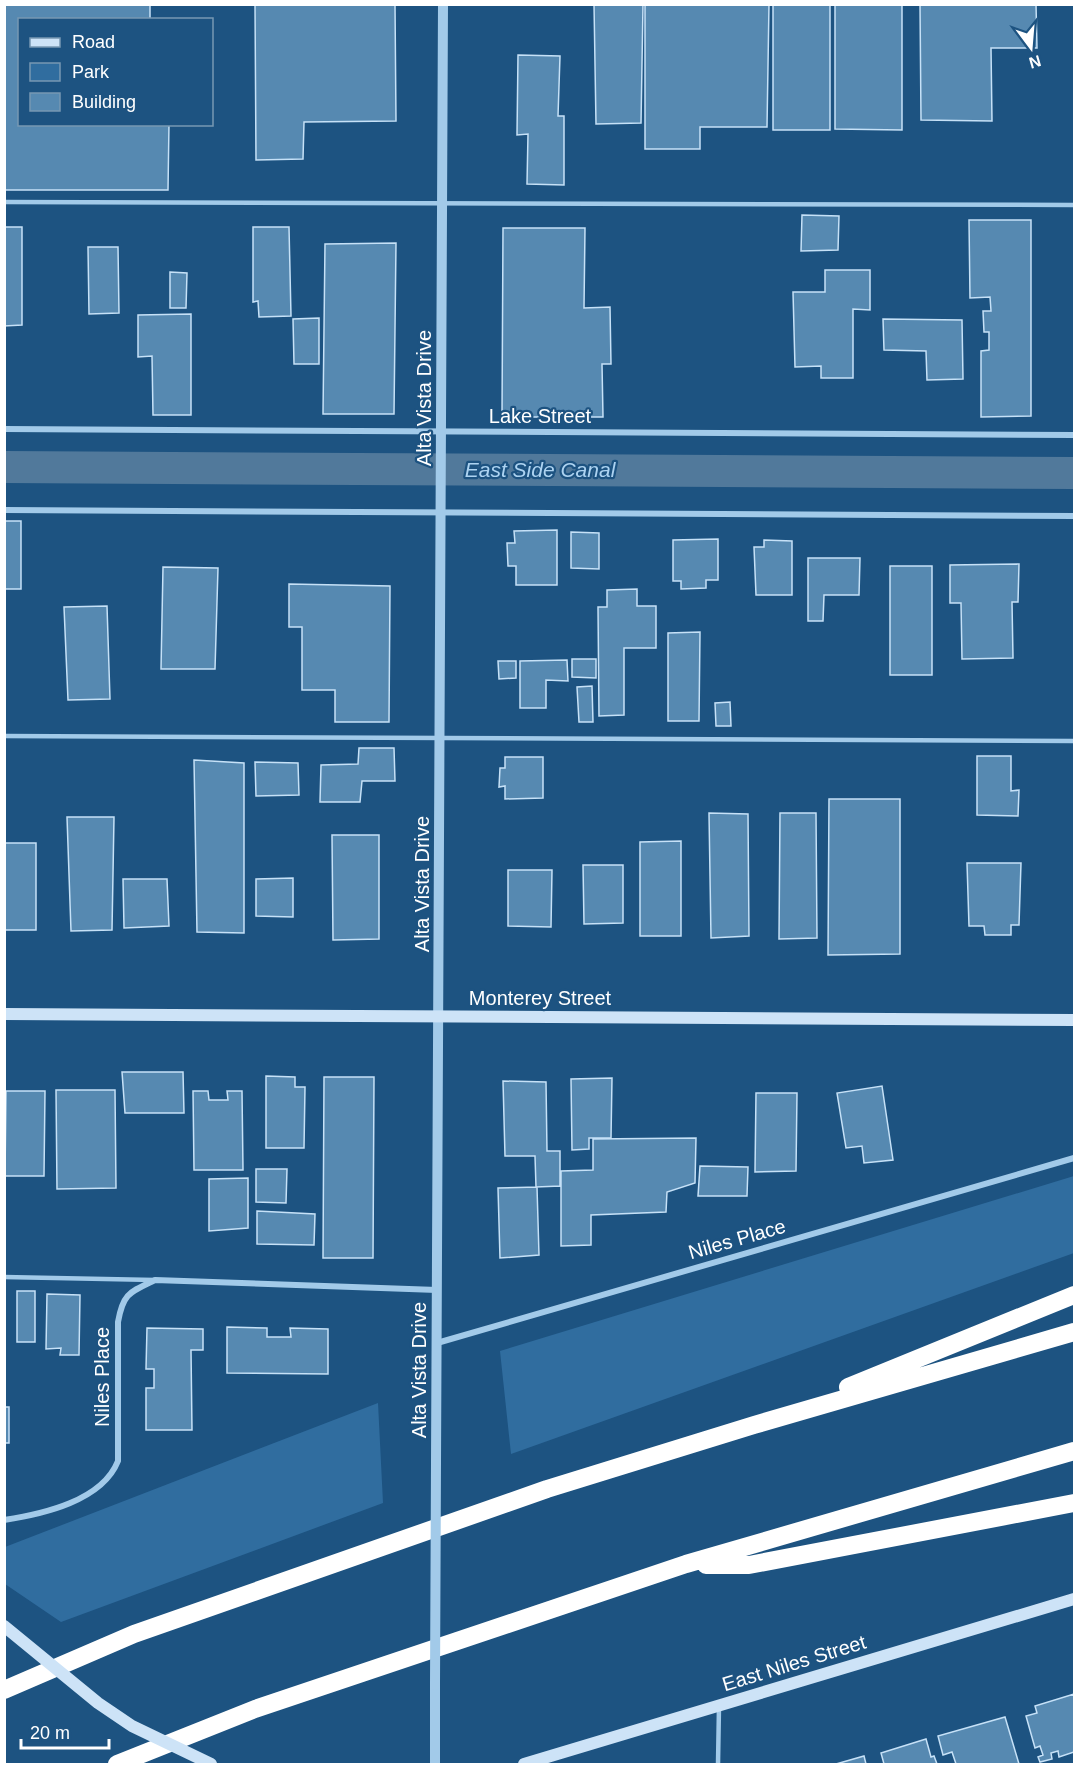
<svg xmlns="http://www.w3.org/2000/svg" width="1079" height="1769" viewBox="0 0 1079 1769" font-family="Helvetica,sans-serif">
	<rect width="100%" height="100%" fill="#1d5381"/>
	<path fill="#306d9f" d="M 1074,1176 L 1074,1253 L 511,1454 L 500,1351 Z
		M 378,1403 L 383,1503 L 61,1622 L 5,1584 L 5,1547 Z"/>
	<g fill="none" stroke-linecap="round" stroke-linejoin="round">
		<path stroke="#51799b" stroke-width="32" d="M 4,467 L 1074,473"/>
	</g>
	<path fill="#5689b1" stroke="#c6e1f7" stroke-width="1.5" d="M 4,4 L 150,4 L 150,20 L 20,20 L 20,124 L 169,124 L 168,190 L 4,190 Z
		M 255,4 L 395,4 L 396,121 L 304,122 L 303,159 L 256,160 Z
		M 594,4 L 643,4 L 641,123 L 596,124 Z
		M 645,4 L 769,4 L 767,127 L 700,127 L 700,149 L 645,149 Z
		M 773,4 L 830,4 L 830,130 L 773,130 Z
		M 835,4 L 902,4 L 902,130 L 835,129 Z
		M 920,4 L 1036,4 L 1037,48 L 991,48 L 992,121 L 921,120 Z
		M 518,55 L 560,56 L 558,116 L 564,116 L 564,185 L 527,184 L 528,134 L 517,135 Z
		M 802,215 L 839,216 L 838,250 L 801,251 Z
		M 969,220 L 1031,220 L 1031,416 L 981,417 L 981,351 L 989,350 L 989,332 L 984,332 L 983,311 L 991,311 L 990,297 L 970,298 Z
		M 4,227 L 22,227 L 22,325 L 4,326 Z
		M 253,227 L 289,227 L 291,316 L 259,317 L 258,301 L 253,302 Z
		M 503,228 L 585,228 L 584,308 L 610,307 L 611,364 L 602,364 L 603,417 L 502,417 Z
		M 396,243 L 394,414 L 323,414 L 325,244 Z
		M 88,247 L 118,247 L 119,313 L 89,314 Z
		M 825,270 L 870,270 L 870,310 L 853,309 L 853,378 L 821,378 L 821,366 L 795,367 L 793,292 L 825,292 Z
		M 170,272 L 187,273 L 186,308 L 170,308 Z
		M 191,314 L 191,415 L 153,415 L 152,356 L 138,357 L 138,315 Z
		M 319,318 L 319,364 L 294,364 L 293,319 Z
		M 883,319 L 962,320 L 963,379 L 927,380 L 926,351 L 884,350 Z
		M 4,521 L 21,521 L 21,589 L 4,589 Z
		M 557,530 L 557,585 L 516,585 L 516,566 L 508,566 L 507,543 L 515,543 L 514,531 Z
		M 571,532 L 599,533 L 599,569 L 571,568 Z
		M 718,539 L 718,580 L 706,580 L 706,588 L 681,589 L 681,581 L 673,581 L 673,540 Z
		M 764,540 L 792,541 L 792,595 L 756,595 L 754,547 L 764,547 Z
		M 808,558 L 860,558 L 859,595 L 824,595 L 823,621 L 808,621 Z
		M 1019,564 L 1018,602 L 1012,602 L 1013,658 L 962,659 L 961,603 L 950,603 L 950,565 Z
		M 890,566 L 932,566 L 932,675 L 890,675 Z
		M 163,567 L 218,568 L 215,669 L 161,669 Z
		M 289,584 L 390,586 L 389,722 L 335,722 L 335,690 L 302,690 L 302,627 L 289,627 Z
		M 637,589 L 637,606 L 656,606 L 656,648 L 624,648 L 624,715 L 599,716 L 598,607 L 607,607 L 607,590 Z
		M 107,606 L 110,699 L 68,700 L 64,607 Z
		M 700,632 L 699,721 L 668,721 L 668,633 Z
		M 572,659 L 596,659 L 596,678 L 572,677 Z
		M 567,660 L 568,681 L 546,680 L 546,708 L 520,708 L 520,661 Z
		M 498,661 L 516,661 L 516,678 L 499,679 Z
		M 592,686 L 593,722 L 579,722 L 577,687 Z
		M 730,702 L 731,726 L 716,726 L 715,703 Z
		M 359,748 L 394,748 L 395,781 L 362,781 L 360,802 L 320,802 L 321,765 L 358,764 Z
		M 977,756 L 1011,756 L 1011,791 L 1019,790 L 1018,816 L 977,815 Z
		M 505,757 L 543,757 L 543,798 L 505,799 L 505,786 L 499,787 L 500,768 L 505,768 Z
		M 194,760 L 244,763 L 244,933 L 197,932 Z
		M 255,762 L 298,763 L 299,795 L 256,796 Z
		M 829,799 L 900,799 L 900,954 L 828,955 Z
		M 709,813 L 748,814 L 749,936 L 711,938 Z
		M 780,813 L 816,813 L 817,938 L 779,939 Z
		M 67,817 L 114,817 L 112,930 L 71,931 Z
		M 332,835 L 379,835 L 379,939 L 333,940 Z
		M 681,841 L 681,936 L 640,936 L 640,842 Z
		M 4,843 L 36,843 L 36,930 L 4,930 Z
		M 967,863 L 1021,863 L 1019,925 L 1011,925 L 1011,935 L 985,935 L 984,926 L 969,926 Z
		M 583,865 L 623,865 L 623,923 L 584,924 Z
		M 508,870 L 552,870 L 551,927 L 508,926 Z
		M 293,878 L 293,917 L 256,916 L 256,879 Z
		M 123,879 L 167,879 L 169,926 L 124,928 Z
		M 122,1072 L 183,1072 L 184,1113 L 125,1113 Z
		M 266,1076 L 295,1077 L 295,1087 L 305,1087 L 304,1148 L 266,1148 Z
		M 324,1077 L 374,1077 L 373,1258 L 323,1258 Z
		M 612,1078 L 611,1138 L 589,1138 L 589,1149 L 572,1150 L 571,1079 Z
		M 503,1081 L 546,1082 L 547,1151 L 560,1151 L 560,1186 L 536,1187 L 535,1156 L 505,1156 Z
		M 882,1086 L 893,1160 L 864,1163 L 862,1146 L 846,1148 L 837,1093 Z
		M 56,1090 L 115,1090 L 116,1188 L 57,1189 Z
		M 6,1091 L 45,1091 L 44,1176 L 5,1176 Z
		M 193,1091 L 208,1091 L 209,1100 L 228,1100 L 227,1091 L 242,1091 L 243,1170 L 194,1170 Z
		M 756,1093 L 797,1093 L 796,1171 L 755,1172 Z
		M 696,1138 L 695,1183 L 667,1192 L 666,1212 L 591,1215 L 591,1245 L 561,1246 L 561,1171 L 593,1170 L 593,1139 Z
		M 700,1166 L 748,1167 L 747,1196 L 698,1196 Z
		M 256,1169 L 287,1169 L 286,1203 L 256,1202 Z
		M 248,1178 L 248,1228 L 209,1231 L 209,1179 Z
		M 537,1187 L 539,1255 L 500,1258 L 498,1188 Z
		M 257,1211 L 315,1214 L 314,1245 L 257,1244 Z
		M 17,1291 L 35,1291 L 35,1342 L 17,1342 Z
		M 47,1294 L 80,1295 L 79,1355 L 60,1355 L 61,1348 L 46,1349 Z
		M 227,1327 L 267,1328 L 267,1337 L 291,1337 L 290,1328 L 328,1329 L 328,1374 L 227,1373 Z
		M 147,1328 L 203,1329 L 203,1350 L 191,1350 L 192,1430 L 146,1430 L 146,1388 L 154,1388 L 154,1369 L 146,1369 Z
		M 4,1407 L 9,1407 L 9,1443 L 4,1443 Z
		M 1074,1694 L 1074,1752 L 1059,1757 L 1058,1751 L 1051,1753 L 1052,1759 L 1040,1762 L 1038,1757 L 1043,1755 L 1040,1746 L 1035,1748 L 1026,1716 L 1037,1713 L 1035,1706 Z
		M 1005,1717 L 1019,1764 L 956,1764 L 952,1752 L 943,1755 L 938,1736 Z
		M 926,1739 L 931,1757 L 934,1756 L 937,1764 L 884,1764 L 881,1753 Z
		M 864,1756 L 866,1764 L 836,1764 Z"/>
	<g fill="none" stroke-linecap="round" stroke-linejoin="round">
		<path stroke="#a2cae9" stroke-width="4.5" d="M 4,202 L 1074,205
			M 4,736 L 1074,741
			M 4,1277 L 155,1280
			M 718,1764 L 719,1706"/>
		<path stroke="#a2cae9" stroke-width="6" d="M 4,429 L 1074,435
			M 4,510 L 1074,516
			M 437,1343 L 1074,1158
			M 4,1520 C 43,1514 102,1501 118,1461 L 118,1322 C 123,1293 130,1292 155,1280 L 437,1290"/>
		<path stroke="#a2cae9" stroke-width="10" d="M 436,1463 L 443,4
			M 435,1764 L 435,1685"/>
		<path stroke="#cde3f7" stroke-width="12" d="M 4,1014 L 1074,1020
			M 524,1764 L 1074,1599"/>
		<path stroke="#fff" stroke-width="18" d="M 848,1387 L 1074,1295
			M 706,1565 L 749,1565 L 1074,1503
			M 4,1690 L 134,1634 L 547,1489 L 754,1425 L 1074,1332
			M 117,1764 L 255,1709 L 686,1564 L 1074,1451"/>
		<path stroke="#a2cae9" stroke-width="10" d="M 435,1685 L 436,1463"/>
		<path stroke="#cde3f7" stroke-width="12" d="M 4,1626 L 98,1703 L 132,1726 L 211,1764"/>
	</g>
	<g text-anchor="middle" stroke-width="4.5" stroke-linejoin="round" paint-order="stroke">
		<g font-size="20" fill="#fff" stroke="#1d5381">
			<text transform="translate(424 398) rotate(-90)" y="7">Alta Vista Drive</text>
			<text x="540" y="423">Lake Street</text>
			<text transform="translate(422 884) rotate(-90)" y="7">Alta Vista Drive</text>
			<text x="540" y="1005">Monterey Street</text>
			<text transform="translate(737 1239) rotate(-16)" y="7">Niles Place</text>
			<text transform="translate(419 1370) rotate(-90)" y="7">Alta Vista Drive</text>
			<text transform="translate(102 1377) rotate(-90)" y="7">Niles Place</text>
			<text transform="translate(794 1663) rotate(-17)" y="7">East Niles Street</text>
		</g>
		<g font-size="21" font-style="italic" fill="#add3f1" stroke="#1d5381">
			<text x="540" y="477">East Side Canal</text>
		</g>
	</g>
	<rect width="1079" height="1769" fill="none" stroke="#ffffff" stroke-width="12"/>
	<rect x="18" y="18" width="195" height="108" fill="#1d5381" stroke="#7798b3" stroke-width="1.5"/>
	<rect x="30" y="38" width="30" height="9" fill="#cde3f7" stroke="#7798b3" stroke-width="1.5"/>
	<text x="72" y="48" font-size="18" fill="#ffffff">Road</text>
	<rect x="30" y="63" width="30" height="18" fill="#306d9f" stroke="#7798b3" stroke-width="1.5"/>
	<text x="72" y="78" font-size="18" fill="#ffffff">Park</text>
	<rect x="30" y="93" width="30" height="18" fill="#5689b1" stroke="#7798b3" stroke-width="1.5"/>
	<text x="72" y="108" font-size="18" fill="#ffffff">Building</text>
	<g transform="translate(1031 48) rotate(164)" stroke="#1d5381" stroke-width="4.5" paint-order="stroke">
	<path d="M0-4.5L10 22L0 15L-10 22Z" fill="#ffffff"/>
	<text y="-9" font-size="16" font-weight="bold" text-anchor="middle" fill="#ffffff">N</text>
	</g>
	<path d="M21 1739v9h88v-9" fill="none" stroke="#ffffff" stroke-width="3"/>
	<text x="30" y="1739" font-size="18" fill="#ffffff" stroke="#1d5381" stroke-width="4.5" paint-order="stroke">20 m</text>
</svg>
